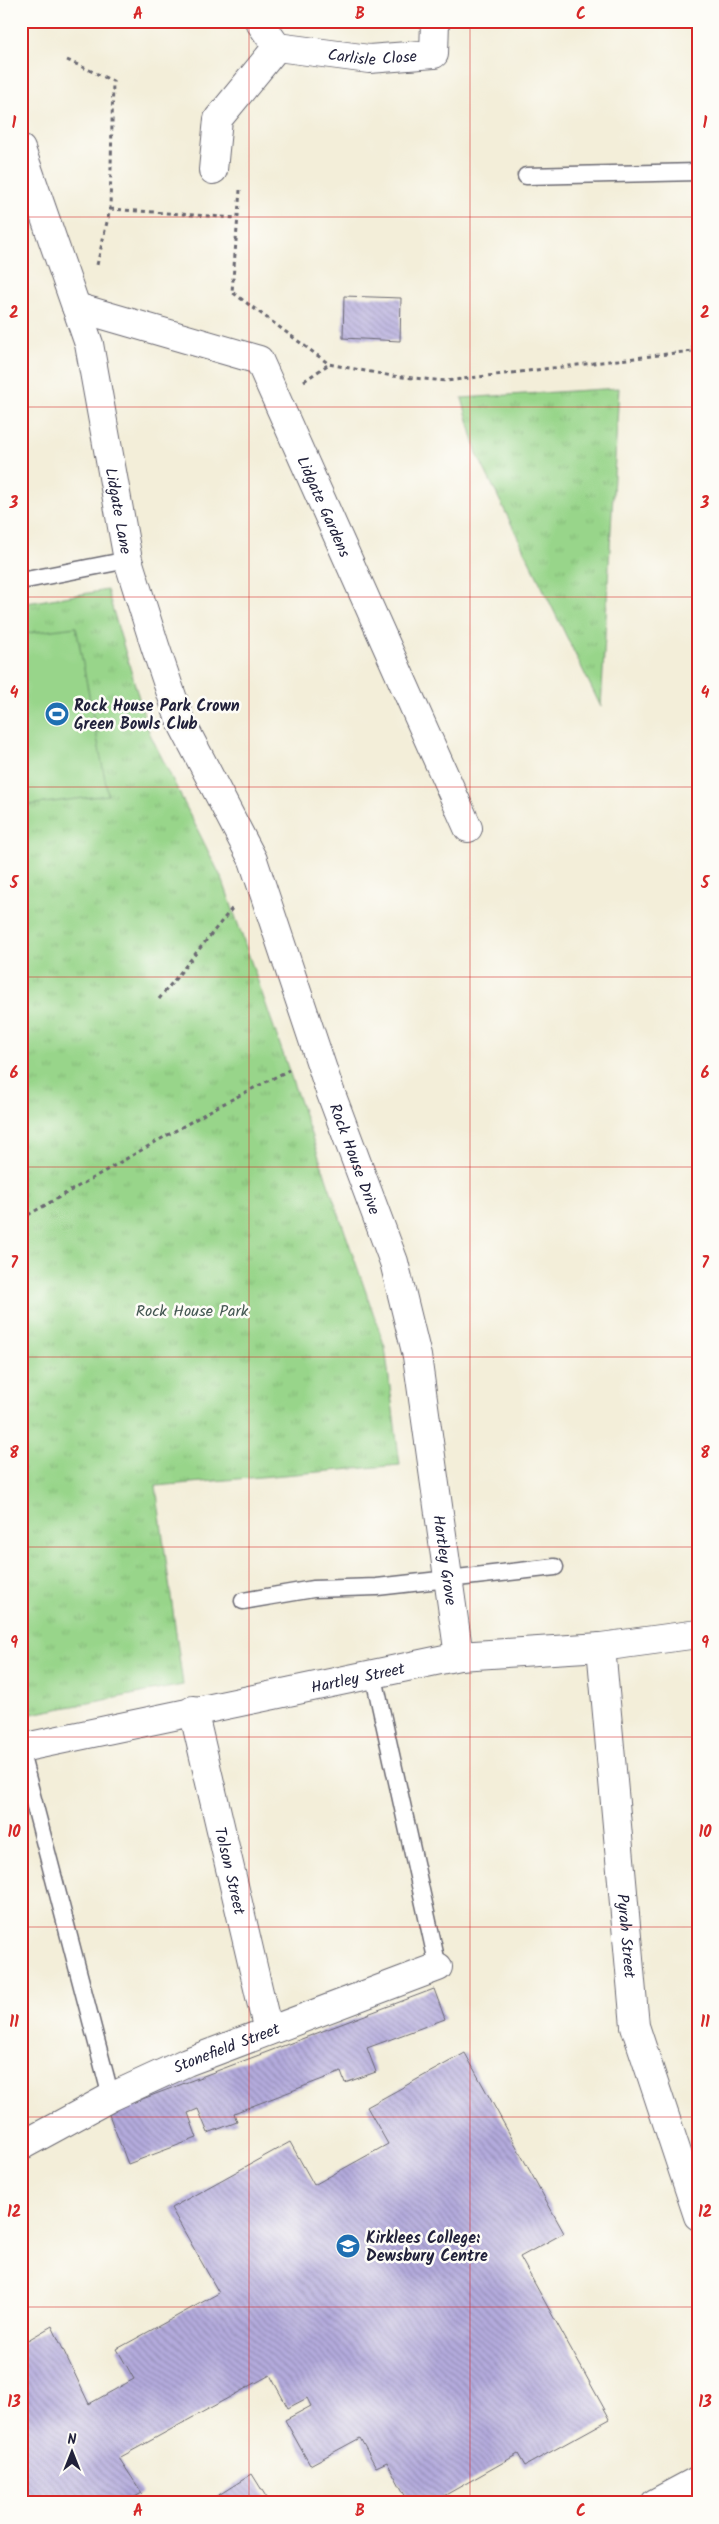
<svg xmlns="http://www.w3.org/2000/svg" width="719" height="2524" viewBox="0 0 719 2524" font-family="Kalam,sans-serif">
	<defs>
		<pattern id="grass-tufts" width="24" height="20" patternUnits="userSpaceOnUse" patternTransform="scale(1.25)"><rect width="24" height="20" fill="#98d58a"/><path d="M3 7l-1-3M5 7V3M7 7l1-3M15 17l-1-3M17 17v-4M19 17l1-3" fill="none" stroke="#83b778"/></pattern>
		<pattern id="building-back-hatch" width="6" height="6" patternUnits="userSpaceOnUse" patternTransform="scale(1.25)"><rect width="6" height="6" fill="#b4abdd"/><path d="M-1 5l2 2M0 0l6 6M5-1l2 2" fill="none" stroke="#928bb4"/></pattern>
	</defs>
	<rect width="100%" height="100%" fill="#fdfcf7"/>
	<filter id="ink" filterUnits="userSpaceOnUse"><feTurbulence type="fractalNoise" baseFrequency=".02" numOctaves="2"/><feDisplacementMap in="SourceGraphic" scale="10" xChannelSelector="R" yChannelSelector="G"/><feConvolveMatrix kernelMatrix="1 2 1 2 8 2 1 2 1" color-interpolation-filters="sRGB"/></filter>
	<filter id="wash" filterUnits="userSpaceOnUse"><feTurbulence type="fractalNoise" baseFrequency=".0096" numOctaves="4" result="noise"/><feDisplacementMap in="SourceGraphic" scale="20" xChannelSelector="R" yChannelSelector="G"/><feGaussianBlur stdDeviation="1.12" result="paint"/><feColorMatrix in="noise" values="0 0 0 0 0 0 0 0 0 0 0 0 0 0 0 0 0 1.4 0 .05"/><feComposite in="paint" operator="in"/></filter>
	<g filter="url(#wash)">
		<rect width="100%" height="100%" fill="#f3eed9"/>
		<path fill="url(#grass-tufts)" stroke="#5d7c62" d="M 619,388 L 601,707 L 477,454 L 462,398 Z
			M 107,590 L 149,732 L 223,881 L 385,1347 L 400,1465 L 156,1486 L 183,1685 L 21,1716 L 21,604 Z"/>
		<path fill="#98d58a" stroke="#5d7c62" d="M 76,627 L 108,795 L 21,806 L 21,634 Z"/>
		<g id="blocks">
			<path fill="url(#building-back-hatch)" d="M 344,296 L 401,298 L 400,341 L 343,338 Z
				M 434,1989 L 445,2019 L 367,2048 L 376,2072 L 345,2083 L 341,2072 L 234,2113 L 237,2122 L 208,2133 L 198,2109 L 188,2113 L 197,2138 L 128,2164 L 108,2112 Z
				M 465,2053 L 564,2233 L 520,2257 L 610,2419 L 525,2466 L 518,2454 L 442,2497 L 445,2503 L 409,2503 L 387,2462 L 376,2467 L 360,2438 L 310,2465 L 285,2420 L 311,2406 L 307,2398 L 288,2408 L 270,2375 L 119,2458 L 142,2493 L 124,2503 L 21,2503 L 21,2344 L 52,2326 L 89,2404 L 134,2379 L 117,2349 L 219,2293 L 171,2208 L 290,2142 L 314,2185 L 388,2144 L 367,2107 Z
				M 252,2474 L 270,2503 L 206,2503 Z"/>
		</g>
	</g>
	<g filter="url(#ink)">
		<use href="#blocks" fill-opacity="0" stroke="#6b6972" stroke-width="1"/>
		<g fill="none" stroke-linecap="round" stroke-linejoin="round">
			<defs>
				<path id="lane" d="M 526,176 L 698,172
					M 21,581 L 128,560
					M 243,1601 L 313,1589 L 377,1587 L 555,1567
					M 373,1673 L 438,1967
					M 21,1753 L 111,2097"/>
				<g id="street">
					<path id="s1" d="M 277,47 L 369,59 L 434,54 L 435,21"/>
					<path id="s2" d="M 21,149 L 89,344 L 128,560 L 155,646 L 180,720 L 253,860 L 330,1091 L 394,1262 L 417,1356 L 459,1656"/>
					<path d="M 213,170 L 218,119 L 277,47 L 259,21"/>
					<path id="s3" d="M 76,307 L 259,360 L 468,828"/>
					<path id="s4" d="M 601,1647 L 635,2026 L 698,2216"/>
					<path id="s5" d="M 193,1710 L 268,2031"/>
					<path id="s6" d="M 21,1748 L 459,1656 L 601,1647 L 698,1634"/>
					<path id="s7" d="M 21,2146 L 111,2097 L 187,2062 L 438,1967"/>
					<path d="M 655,2503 L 698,2480"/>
				</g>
			</defs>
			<use href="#lane" stroke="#6b6972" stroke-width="19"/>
			<use href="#street" stroke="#6b6972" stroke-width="30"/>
			<path stroke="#6b6972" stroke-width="3" stroke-dasharray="4 4" stroke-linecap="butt" d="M 67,60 L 113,81 L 110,209 L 97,265
				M 240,190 L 232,292 L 329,364 L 392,376 L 446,381 L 692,351 L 698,325
				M 110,209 L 237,218
				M 692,351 L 698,354
				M 304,381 L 329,364
				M 159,999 L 234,906
				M 21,1219 L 215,1108 L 289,1070"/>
			<use href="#lane" stroke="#fff" stroke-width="16"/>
			<use href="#street" stroke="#fff" stroke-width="28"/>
		</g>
	</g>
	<path fill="none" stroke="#d62828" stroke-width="1" stroke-opacity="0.55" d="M 249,21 L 249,2503M 470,21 L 470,2503M 21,217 L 698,217M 21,407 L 698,407M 21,597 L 698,597M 21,787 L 698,787M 21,977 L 698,977M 21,1167 L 698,1167M 21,1357 L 698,1357M 21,1547 L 698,1547M 21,1737 L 698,1737M 21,1927 L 698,1927M 21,2117 L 698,2117M 21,2307 L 698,2307"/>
	<defs>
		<symbol id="stadium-disc" viewBox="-11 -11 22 22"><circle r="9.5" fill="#1f6fb2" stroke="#fdfcf7"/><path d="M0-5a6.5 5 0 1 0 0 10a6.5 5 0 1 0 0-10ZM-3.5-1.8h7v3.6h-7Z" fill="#fff"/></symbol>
		<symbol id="university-disc" viewBox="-11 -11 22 22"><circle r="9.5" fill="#1f6fb2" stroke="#fdfcf7"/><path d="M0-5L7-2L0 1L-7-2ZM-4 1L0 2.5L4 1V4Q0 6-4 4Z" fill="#fff"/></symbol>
	</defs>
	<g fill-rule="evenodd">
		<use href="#stadium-disc" x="43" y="700" width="28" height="28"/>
		<use href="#university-disc" x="334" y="2232" width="28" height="28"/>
	</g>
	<g text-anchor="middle" stroke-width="5" stroke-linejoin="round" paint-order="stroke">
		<g font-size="16" fill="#22223b" stroke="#fdfcf7">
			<text dy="6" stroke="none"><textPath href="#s1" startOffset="96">Carlisle Close</textPath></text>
			<text dy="6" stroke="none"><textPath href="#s3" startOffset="351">Lidgate Gardens</textPath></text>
			<text dy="6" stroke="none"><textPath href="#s2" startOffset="376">Lidgate Lane</textPath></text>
			<text dy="6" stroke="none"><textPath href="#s2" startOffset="1068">Rock House Drive</textPath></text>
			<text dy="6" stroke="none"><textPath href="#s2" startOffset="1481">Hartley Grove</textPath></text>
			<text dy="6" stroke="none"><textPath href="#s6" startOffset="344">Hartley Street</textPath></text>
			<text dy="6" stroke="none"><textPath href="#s5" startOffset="165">Tolson Street</textPath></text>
			<text dy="6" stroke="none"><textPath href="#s4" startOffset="290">Pyrah Street</textPath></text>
			<text dy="6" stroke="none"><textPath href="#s7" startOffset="228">Stonefield Street</textPath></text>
		</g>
		<g font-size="16" font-weight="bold" fill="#22223b" stroke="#fdfcf7" text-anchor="start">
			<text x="74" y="711">Rock House Park Crown<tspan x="74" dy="18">Green Bowls Club</tspan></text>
			<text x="366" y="2243">Kirklees College:<tspan x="366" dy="18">Dewsbury Centre</tspan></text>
		</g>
		<g font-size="16" fill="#455853" stroke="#fdfcf7">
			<text x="192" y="1316">Rock House Park</text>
		</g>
	</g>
	<rect width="719" height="2524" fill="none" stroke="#fdfcf7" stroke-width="55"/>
	<g transform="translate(72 2452)" stroke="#fdfcf7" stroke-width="4" paint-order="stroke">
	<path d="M0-4L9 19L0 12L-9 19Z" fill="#22223b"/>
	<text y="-8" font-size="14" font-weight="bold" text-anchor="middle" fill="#22223b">N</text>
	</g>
	<rect x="28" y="28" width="664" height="2468" fill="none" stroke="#d62828" stroke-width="2"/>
	<g font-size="16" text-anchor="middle" font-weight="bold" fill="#d62828">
		<text x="138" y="19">A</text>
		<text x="360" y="19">B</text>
		<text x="581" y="19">C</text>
		<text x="14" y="128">1</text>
		<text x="705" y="128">1</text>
		<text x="14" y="318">2</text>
		<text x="705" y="318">2</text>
		<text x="14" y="508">3</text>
		<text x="705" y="508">3</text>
		<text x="14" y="698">4</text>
		<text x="705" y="698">4</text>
		<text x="14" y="888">5</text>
		<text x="705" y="888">5</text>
		<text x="14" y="1078">6</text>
		<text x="705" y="1078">6</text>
		<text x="14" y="1268">7</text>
		<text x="705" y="1268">7</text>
		<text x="14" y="1458">8</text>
		<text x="705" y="1458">8</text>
		<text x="14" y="1648">9</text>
		<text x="705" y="1648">9</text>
		<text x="14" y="1837">10</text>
		<text x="705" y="1837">10</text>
		<text x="14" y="2027">11</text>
		<text x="705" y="2027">11</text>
		<text x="14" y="2217">12</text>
		<text x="705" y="2217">12</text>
		<text x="14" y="2407">13</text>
		<text x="705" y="2407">13</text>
		<text x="138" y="2516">A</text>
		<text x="360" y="2516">B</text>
		<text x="581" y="2516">C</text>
	</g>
</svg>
